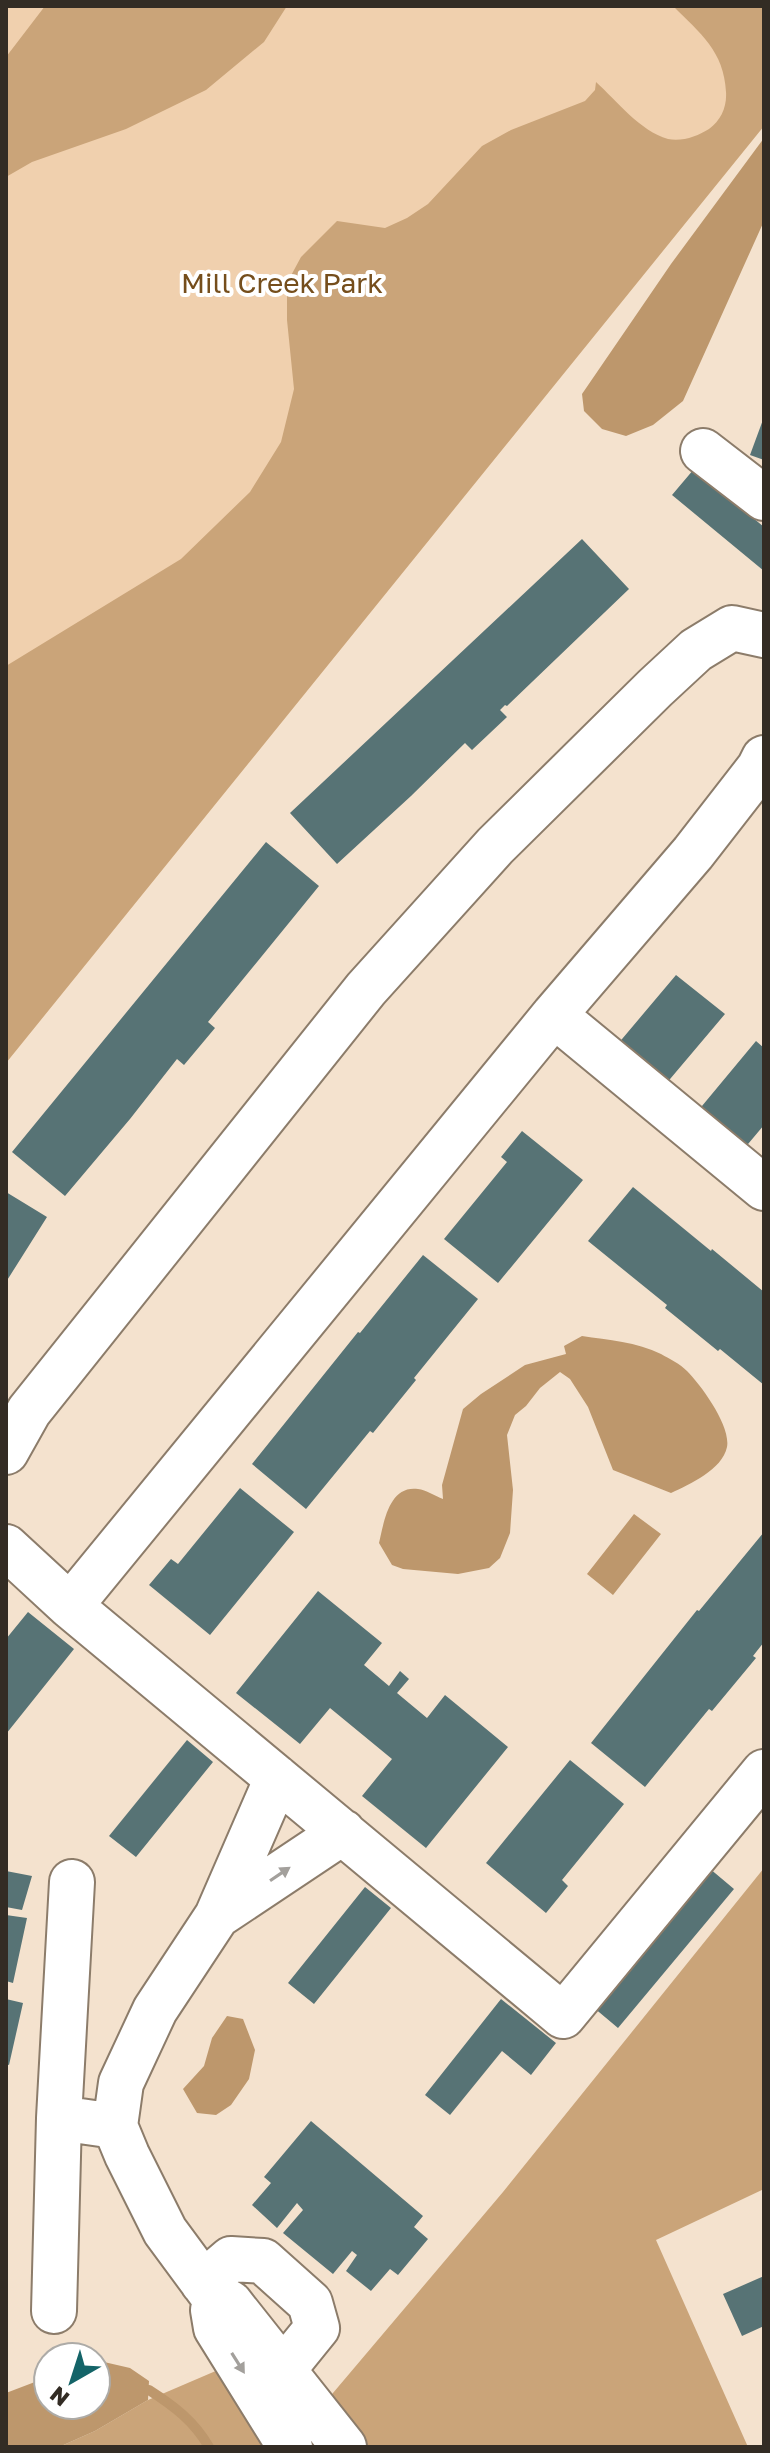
<svg xmlns="http://www.w3.org/2000/svg" width="770" height="2453" viewBox="0 0 770 2453" font-family="'Golos Text',sans-serif">
	<rect width="100%" height="100%" fill="#f4e2ce"/>
	<path fill="#f0d0ae" d="M 6,6 L 764,6 L 764,126 L 6,1063 Z"/>
	<path fill="#caa479" d="M 45,6 L 287,6 L 264,42 L 206,90 L 126,129 L 32,162 L 6,177 L 6,57 Z
		M 673,6 L 764,6 L 764,126 L 6,1063 L 6,666 L 181,559 L 250,492 L 281,442 L 294,389 L 287,320 L 287,283 L 301,257 L 337,221 L 385,228 L 407,218 L 428,204 L 482,146 L 511,130 L 585,101 L 595,90 L 596,82 C 617,101 640,131 668,139 C 682,142 698,136 709,129 C 721,120 727,107 726,92 C 724,51 700,33 673,6 Z
		M 764,1868 L 764,2189 L 656,2240 L 748,2447 L 59,2447 L 95,2431 L 148,2400 L 253,2355 L 300,2432 L 503,2192 Z"/>
	<path fill="#bd976c" d="M 764,138 L 764,221 L 683,401 L 653,425 L 626,436 L 602,429 L 584,411 L 582,394 L 671,264 Z
		M 582,1336 C 608,1340 637,1342 661,1354 C 670,1359 680,1364 687,1371 C 701,1385 731,1426 727,1447 C 722,1470 690,1484 671,1493 L 613,1470 L 588,1407 L 570,1379 L 560,1372 L 540,1388 L 526,1406 L 515,1415 L 507,1435 L 513,1490 L 510,1533 L 500,1558 L 489,1568 L 458,1574 L 403,1569 L 392,1565 L 379,1543 C 384,1522 389,1485 418,1489 C 426,1490 435,1496 443,1499 L 442,1485 L 463,1409 L 481,1394 L 525,1365 L 566,1354 L 564,1346 Z
		M 634,1514 L 661,1534 L 613,1595 L 587,1574 Z
		M 227,2016 L 243,2019 L 255,2050 L 249,2079 L 231,2105 L 216,2115 L 197,2113 L 183,2089 L 204,2066 L 212,2038 Z
		M 104,2362 L 130,2368 L 149,2381 L 148,2400 L 95,2431 L 59,2447 L 6,2447 L 6,2393 L 48,2377 L 48,2405 L 96,2405 L 96,2364 Z"/>
	<g fill="none" stroke-linecap="round" stroke-linejoin="round">
		<path stroke="#bd976c" stroke-width="10" d="M 149,2390 C 174,2406 194,2421 209,2447"/>
	</g>
	<path fill="#577375" d="M 764,417 L 764,460 L 750,455 Z
		M 694,469 L 764,527 L 764,571 L 672,495 Z
		M 582,539 L 629,589 L 507,706 L 505,705 L 500,710 L 507,717 L 472,750 L 465,743 L 411,796 L 337,864 L 290,813 Z
		M 266,842 L 319,886 L 208,1022 L 215,1028 L 184,1065 L 177,1059 L 130,1119 L 65,1196 L 12,1152 Z
		M 676,975 L 725,1014 L 665,1085 L 617,1045 Z
		M 756,1041 L 764,1048 L 764,1125 L 743,1150 L 697,1112 Z
		M 522,1131 L 583,1180 L 498,1283 L 444,1239 L 507,1162 L 501,1157 Z
		M 633,1187 L 711,1251 L 712,1249 L 764,1292 L 764,1385 L 720,1349 L 718,1351 L 665,1308 L 667,1305 L 588,1241 Z
		M 6,1192 L 47,1217 L 6,1282 Z
		M 423,1255 L 478,1299 L 414,1378 L 416,1380 L 373,1433 L 370,1431 L 306,1509 L 252,1464 L 358,1332 L 360,1333 Z
		M 240,1488 L 294,1532 L 210,1635 L 149,1585 L 171,1559 L 178,1564 Z
		M 764,1532 L 764,1642 L 753,1656 L 756,1658 L 712,1711 L 709,1709 L 645,1787 L 591,1743 L 697,1610 L 699,1611 Z
		M 318,1591 L 382,1643 L 364,1665 L 389,1686 L 400,1671 L 409,1679 L 397,1693 L 427,1718 L 445,1695 L 508,1747 L 426,1848 L 362,1796 L 392,1759 L 330,1708 L 300,1744 L 236,1693 Z
		M 28,1612 L 74,1649 L 6,1734 L 6,1639 Z
		M 187,1740 L 213,1762 L 136,1857 L 109,1836 Z
		M 570,1760 L 624,1804 L 562,1880 L 568,1886 L 546,1913 L 486,1863 Z
		M 709,1868 L 734,1889 L 618,2028 L 593,2007 Z
		M 6,1871 L 32,1876 L 22,1910 L 6,1907 Z
		M 365,1887 L 391,1908 L 314,2004 L 288,1983 Z
		M 6,1915 L 27,1918 L 13,1983 L 6,1981 Z
		M 6,1999 L 23,2003 L 9,2065 L 6,2064 Z
		M 501,1999 L 556,2043 L 531,2075 L 502,2051 L 450,2115 L 425,2095 Z
		M 311,2121 L 423,2216 L 414,2227 L 428,2239 L 398,2275 L 390,2269 L 371,2291 L 346,2271 L 357,2255 L 352,2251 L 333,2274 L 283,2233 L 303,2210 L 297,2203 L 277,2228 L 252,2205 L 271,2183 L 264,2177 Z
		M 764,2276 L 764,2326 L 742,2336 L 723,2294 Z"/>
	<g fill="none" stroke-linecap="round" stroke-linejoin="round">
		<defs>
			<path id="minor" d="M 703,451 L 764,498
				M 554,1015 L 693,853 L 759,768 L 764,758
				M 764,1188 L 554,1015 L 70,1606 L 563,2016 L 764,1772
				M 6,1452 L 29,1411 L 366,989 L 495,846 L 655,688 L 696,650 L 732,628 L 764,635
				M 6,1547 L 70,1606
				M 277,1778 L 217,1916 L 155,2010 L 121,2083 L 115,2126 L 127,2155 L 165,2231 L 210,2292 L 230,2303 L 344,2447
				M 217,1916 L 343,1832
				M 59,2118 L 72,1882
				M 203,2283 L 231,2259 L 263,2261 L 310,2303 L 317,2328 L 283,2370
				M 213,2310 L 216,2328 L 290,2447
				M 54,2311 L 59,2118 L 115,2126"/>
		</defs>
		<use href="#minor" stroke="#8c7c6a" stroke-width="48"/>
		<use href="#minor" stroke="#fff" stroke-width="44"/>
	</g>
	<defs><path id="oneway-solid" d="M-6-.8H1V-3.2L6.5 0L1 3.2V.8H-6Z" transform="scale(2)"/></defs>
	<g fill="#a3a09c">
		<use href="#oneway-solid" transform="translate(280 1874) rotate(-34)"/>
		<use href="#oneway-solid" transform="translate(238 2363) rotate(58)"/>
	</g>
	<g text-anchor="middle" stroke-width="8" stroke-linejoin="round" paint-order="stroke">
		<g font-size="28" fill="#754e1c" stroke="#fff">
			<text x="282" y="293">Mill Creek Park</text>
		</g>
	</g>
	<rect width="770" height="2453" fill="none" stroke="#332c24" stroke-width="16"/>
	<g transform="translate(72 2381) rotate(219)"><circle r="38" fill="#ffffff" stroke="#adaba7" stroke-width="2"/>
	<path d="M0-6L14 30L0 20L-14 30Z" fill="#146468"/>
	<text y="-12" font-size="22" font-weight="bold" text-anchor="middle" fill="#332c24">N</text>
	</g>
</svg>
